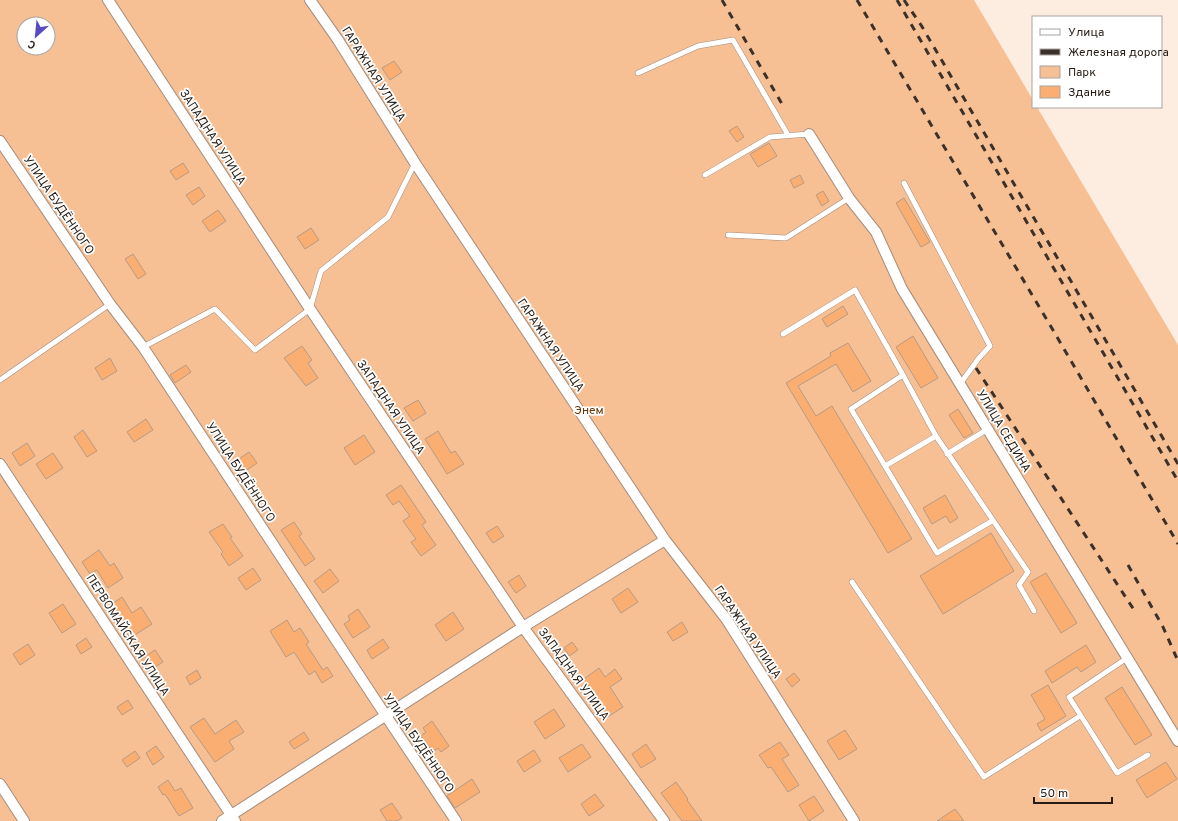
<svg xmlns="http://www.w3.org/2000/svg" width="1178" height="821" viewBox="0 0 1178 821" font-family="Overpass,sans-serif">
	<rect width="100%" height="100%" fill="#fdece0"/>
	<path fill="#f6bf94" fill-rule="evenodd" d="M 0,0 L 974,0 L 1033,100 L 1033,107 L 1037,107 L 1178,345 L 1178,821 L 0,821 ZM 24,24 L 48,24 L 48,48 L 24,48 Z"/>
	<path fill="#faae72" stroke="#b59b87" d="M 394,61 L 402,72 L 390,80 L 382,68 Z
		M 737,126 L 744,137 L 737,142 L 729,131 Z
		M 769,143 L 777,156 L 758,167 L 750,154 Z
		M 183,163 L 189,172 L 176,180 L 170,171 Z
		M 800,175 L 804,183 L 794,188 L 790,180 Z
		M 199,187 L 205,196 L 193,205 L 186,195 Z
		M 823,191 L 829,201 L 822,206 L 816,195 Z
		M 904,198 L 930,242 L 921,247 L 896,203 Z
		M 218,210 L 226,221 L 210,232 L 202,221 Z
		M 311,228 L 319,240 L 305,249 L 297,237 Z
		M 133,254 L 146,274 L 138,279 L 125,259 Z
		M 843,306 L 848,314 L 827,327 L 822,319 Z
		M 913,336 L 938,378 L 921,388 L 896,347 Z
		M 848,343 L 871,381 L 853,392 L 836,364 L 798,386 L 816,416 L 832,406 L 912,539 L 888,553 L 786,383 L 831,356 L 830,353 Z
		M 302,346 L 312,360 L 308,363 L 318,378 L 306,386 L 284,358 Z
		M 110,358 L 117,371 L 102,380 L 95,368 Z
		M 186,365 L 191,372 L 175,383 L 170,375 Z
		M 418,400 L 426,413 L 413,421 L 404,408 Z
		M 958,409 L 973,433 L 964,438 L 949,415 Z
		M 146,419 L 153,430 L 134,442 L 127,432 Z
		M 83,430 L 97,451 L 87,457 L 74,437 Z
		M 438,431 L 451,453 L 455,451 L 464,464 L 447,474 L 425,439 Z
		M 364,435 L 375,452 L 355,465 L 344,448 Z
		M 27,443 L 35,456 L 20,466 L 12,453 Z
		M 249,452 L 257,463 L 241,474 L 233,463 Z
		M 53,453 L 63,468 L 46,479 L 36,464 Z
		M 401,485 L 426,522 L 422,525 L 436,545 L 421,556 L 411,542 L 416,539 L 403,521 L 410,516 L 399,501 L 393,505 L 386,495 Z
		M 945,495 L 958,518 L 950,523 L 946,516 L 932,524 L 923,508 Z
		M 294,522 L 302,534 L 299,536 L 315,559 L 305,566 L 281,530 Z
		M 223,524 L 232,537 L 230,538 L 243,556 L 229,566 L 221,554 L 223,552 L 209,532 Z
		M 497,526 L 504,536 L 493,543 L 486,533 Z
		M 991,533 L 1014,571 L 943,614 L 920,576 Z
		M 99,550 L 110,566 L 114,563 L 123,578 L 108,588 L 97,570 L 90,574 L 82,562 Z
		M 253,568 L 261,580 L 246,590 L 238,578 Z
		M 330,569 L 339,581 L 323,593 L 314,581 Z
		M 1046,573 L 1077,623 L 1061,633 L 1030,582 Z
		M 519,575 L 526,586 L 516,593 L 508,582 Z
		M 628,588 L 638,602 L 621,613 L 612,599 Z
		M 122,597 L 132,613 L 141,607 L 152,624 L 130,638 L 109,606 Z
		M 63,604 L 76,624 L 62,633 L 49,613 Z
		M 358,609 L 370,627 L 353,638 L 344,624 L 350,620 L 348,616 Z
		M 453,612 L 464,629 L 446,641 L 435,625 Z
		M 287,620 L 294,632 L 300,628 L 309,642 L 306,644 L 323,670 L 327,667 L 333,676 L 322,683 L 315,671 L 309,675 L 294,652 L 286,657 L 270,631 Z
		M 682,622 L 688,632 L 673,641 L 667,632 Z
		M 86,638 L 92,647 L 81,654 L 76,645 Z
		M 383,639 L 389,648 L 372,659 L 367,650 Z
		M 572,642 L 578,650 L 569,656 L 564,648 Z
		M 28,644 L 35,655 L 20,665 L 13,654 Z
		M 1086,645 L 1096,662 L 1081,672 L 1077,667 L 1052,683 L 1045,671 Z
		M 155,650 L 163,662 L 149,671 L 141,659 Z
		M 599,668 L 605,677 L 615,669 L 622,679 L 610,687 L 623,707 L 606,718 L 598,705 L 600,704 L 584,679 Z
		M 197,670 L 201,678 L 190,685 L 186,677 Z
		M 794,673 L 800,680 L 792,687 L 786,679 Z
		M 1048,685 L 1066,716 L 1041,731 L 1037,724 L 1045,719 L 1031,695 Z
		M 1122,687 L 1152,735 L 1135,745 L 1105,698 Z
		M 128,700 L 133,708 L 122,715 L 117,707 Z
		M 554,709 L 565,726 L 545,739 L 534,722 Z
		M 204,718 L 215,734 L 236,720 L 244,732 L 229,741 L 234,749 L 215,762 L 190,727 Z
		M 432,721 L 449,746 L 441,752 L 438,748 L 433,752 L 421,736 L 426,732 L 423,728 Z
		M 845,730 L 857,749 L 839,760 L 827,741 Z
		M 304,732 L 309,740 L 294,749 L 289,742 Z
		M 780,742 L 789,755 L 782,759 L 799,785 L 788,792 L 771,767 L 768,768 L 759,755 Z
		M 582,744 L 591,757 L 568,772 L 559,758 Z
		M 646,744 L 656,759 L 641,768 L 632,754 Z
		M 156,746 L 164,757 L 153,765 L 146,753 Z
		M 534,750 L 541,761 L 524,772 L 517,761 Z
		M 135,751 L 140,758 L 127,767 L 122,760 Z
		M 1166,762 L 1177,779 L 1147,798 L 1136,780 Z
		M 472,779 L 480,792 L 455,808 L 447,796 Z
		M 168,780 L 175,791 L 181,788 L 193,808 L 179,816 L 165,794 L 163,795 L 158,787 Z
		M 676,782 L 688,799 L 687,800 L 702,821 L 682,821 L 661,793 Z
		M 595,794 L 604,806 L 589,816 L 581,804 Z
		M 814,796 L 824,811 L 809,821 L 799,805 Z
		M 392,803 L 402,818 L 397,821 L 387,821 L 380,810 Z
		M 955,809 L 964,821 L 937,821 Z"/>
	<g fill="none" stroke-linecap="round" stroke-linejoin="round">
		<defs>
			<path id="lane" d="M 638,73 L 698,46 L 733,40 L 788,135
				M 705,175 L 770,137 L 809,134
				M 904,183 L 990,346 L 979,358 L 960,384
				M 728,235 L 786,238 L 849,198
				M 783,334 L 855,290 L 903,375 L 936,436 L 1028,572 L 1019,585 L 1034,611
				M 143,347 L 215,309 L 255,350 L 310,309 L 321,271 L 388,217 L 415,163
				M 903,375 L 851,409 L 937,553 L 992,521
				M 0,380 L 110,304
				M 947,454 L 988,429
				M 885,466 L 936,436
				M 852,582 L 984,777 L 1080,716
				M 1127,658 L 1069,697 L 1117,773 L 1148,755"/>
			<path id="street" d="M 108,0 L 310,309 L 523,627 L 664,821
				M 310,0 L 338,40 L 415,163 L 665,540 L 727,620 L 854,821
				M 809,134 L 849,198 L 876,232 L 902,289 L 1178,741
				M 0,141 L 110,304 L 143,347 L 386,716 L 456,821
				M 0,464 L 235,821
				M 0,784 L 24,821
				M 222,821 L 523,627 L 665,540"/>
		</defs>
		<use href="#lane" stroke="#a78d7a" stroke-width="6"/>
		<use href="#street" stroke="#a78d7a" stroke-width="12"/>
		<use href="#lane" stroke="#fff" stroke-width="5"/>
		<use href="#street" stroke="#fff" stroke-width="10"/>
		<path stroke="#3c312a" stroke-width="3" stroke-dasharray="7 7" stroke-linecap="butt" d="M 722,0 L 782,104
			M 857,0 L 1050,325 L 1178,544
			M 897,0 L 1178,481
			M 904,0 L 921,25 L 1178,464
			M 976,368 L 1136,613
			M 1128,565 L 1163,627 L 1178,661"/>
	</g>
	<g text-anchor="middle" stroke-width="3.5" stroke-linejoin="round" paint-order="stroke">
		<g font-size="12" fill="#261c15" stroke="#fff">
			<text transform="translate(374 74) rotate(58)" y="4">ГАРАЖНАЯ УЛИЦА</text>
			<text transform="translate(213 137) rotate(57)" y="4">ЗАПАДНАЯ УЛИЦА</text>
			<text transform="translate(59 205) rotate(56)" y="4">УЛИЦА БУДЁННОГО</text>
			<text transform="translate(551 345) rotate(56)" y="4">ГАРАЖНАЯ УЛИЦА</text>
			<text transform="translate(391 407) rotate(56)" y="4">ЗАПАДНАЯ УЛИЦА</text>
			<text transform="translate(1004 431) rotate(59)" y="4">УЛИЦА СЕДИНА</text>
			<text transform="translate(241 472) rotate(57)" y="4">УЛИЦА БУДЁННОГО</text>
			<text transform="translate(748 632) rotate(56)" y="4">ГАРАЖНАЯ УЛИЦА</text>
			<text transform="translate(128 635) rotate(57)" y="4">ПЕРВОМАЙСКАЯ УЛИЦА</text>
			<text transform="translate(574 674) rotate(54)" y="4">ЗАПАДНАЯ УЛИЦА</text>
			<text transform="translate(419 743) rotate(56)" y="4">УЛИЦА БУДЁННОГО</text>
		</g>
		<g font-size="12" fill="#673706" stroke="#fff">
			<text x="589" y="414">Энем</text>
		</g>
	</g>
	<rect x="1032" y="16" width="130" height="92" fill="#ffffff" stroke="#a8a4a1"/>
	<rect x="1040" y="29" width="20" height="6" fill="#ffffff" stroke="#a8a4a1"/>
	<text x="1068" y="36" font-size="12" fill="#261c15">Улица</text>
	<rect x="1040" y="49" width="20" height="6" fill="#3c312a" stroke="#a8a4a1"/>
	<text x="1068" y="56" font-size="12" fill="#261c15">Железная дорога</text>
	<rect x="1040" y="66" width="20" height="12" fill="#f6bf94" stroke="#a8a4a1"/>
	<text x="1068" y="76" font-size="12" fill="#261c15">Парк</text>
	<rect x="1040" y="86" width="20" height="12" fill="#faae72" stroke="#a8a4a1"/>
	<text x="1068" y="96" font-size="12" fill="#261c15">Здание</text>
	<g transform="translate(36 36) rotate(207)"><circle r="19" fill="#ffffff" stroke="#a8a4a1"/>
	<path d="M0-3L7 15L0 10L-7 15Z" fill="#574bc3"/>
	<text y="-6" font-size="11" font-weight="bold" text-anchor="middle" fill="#261c15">С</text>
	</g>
	<path d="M1034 797v6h78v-6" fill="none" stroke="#261c15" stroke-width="2"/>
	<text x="1040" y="797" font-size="12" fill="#261c15" stroke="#ffffff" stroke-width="3" paint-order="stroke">50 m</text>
</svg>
